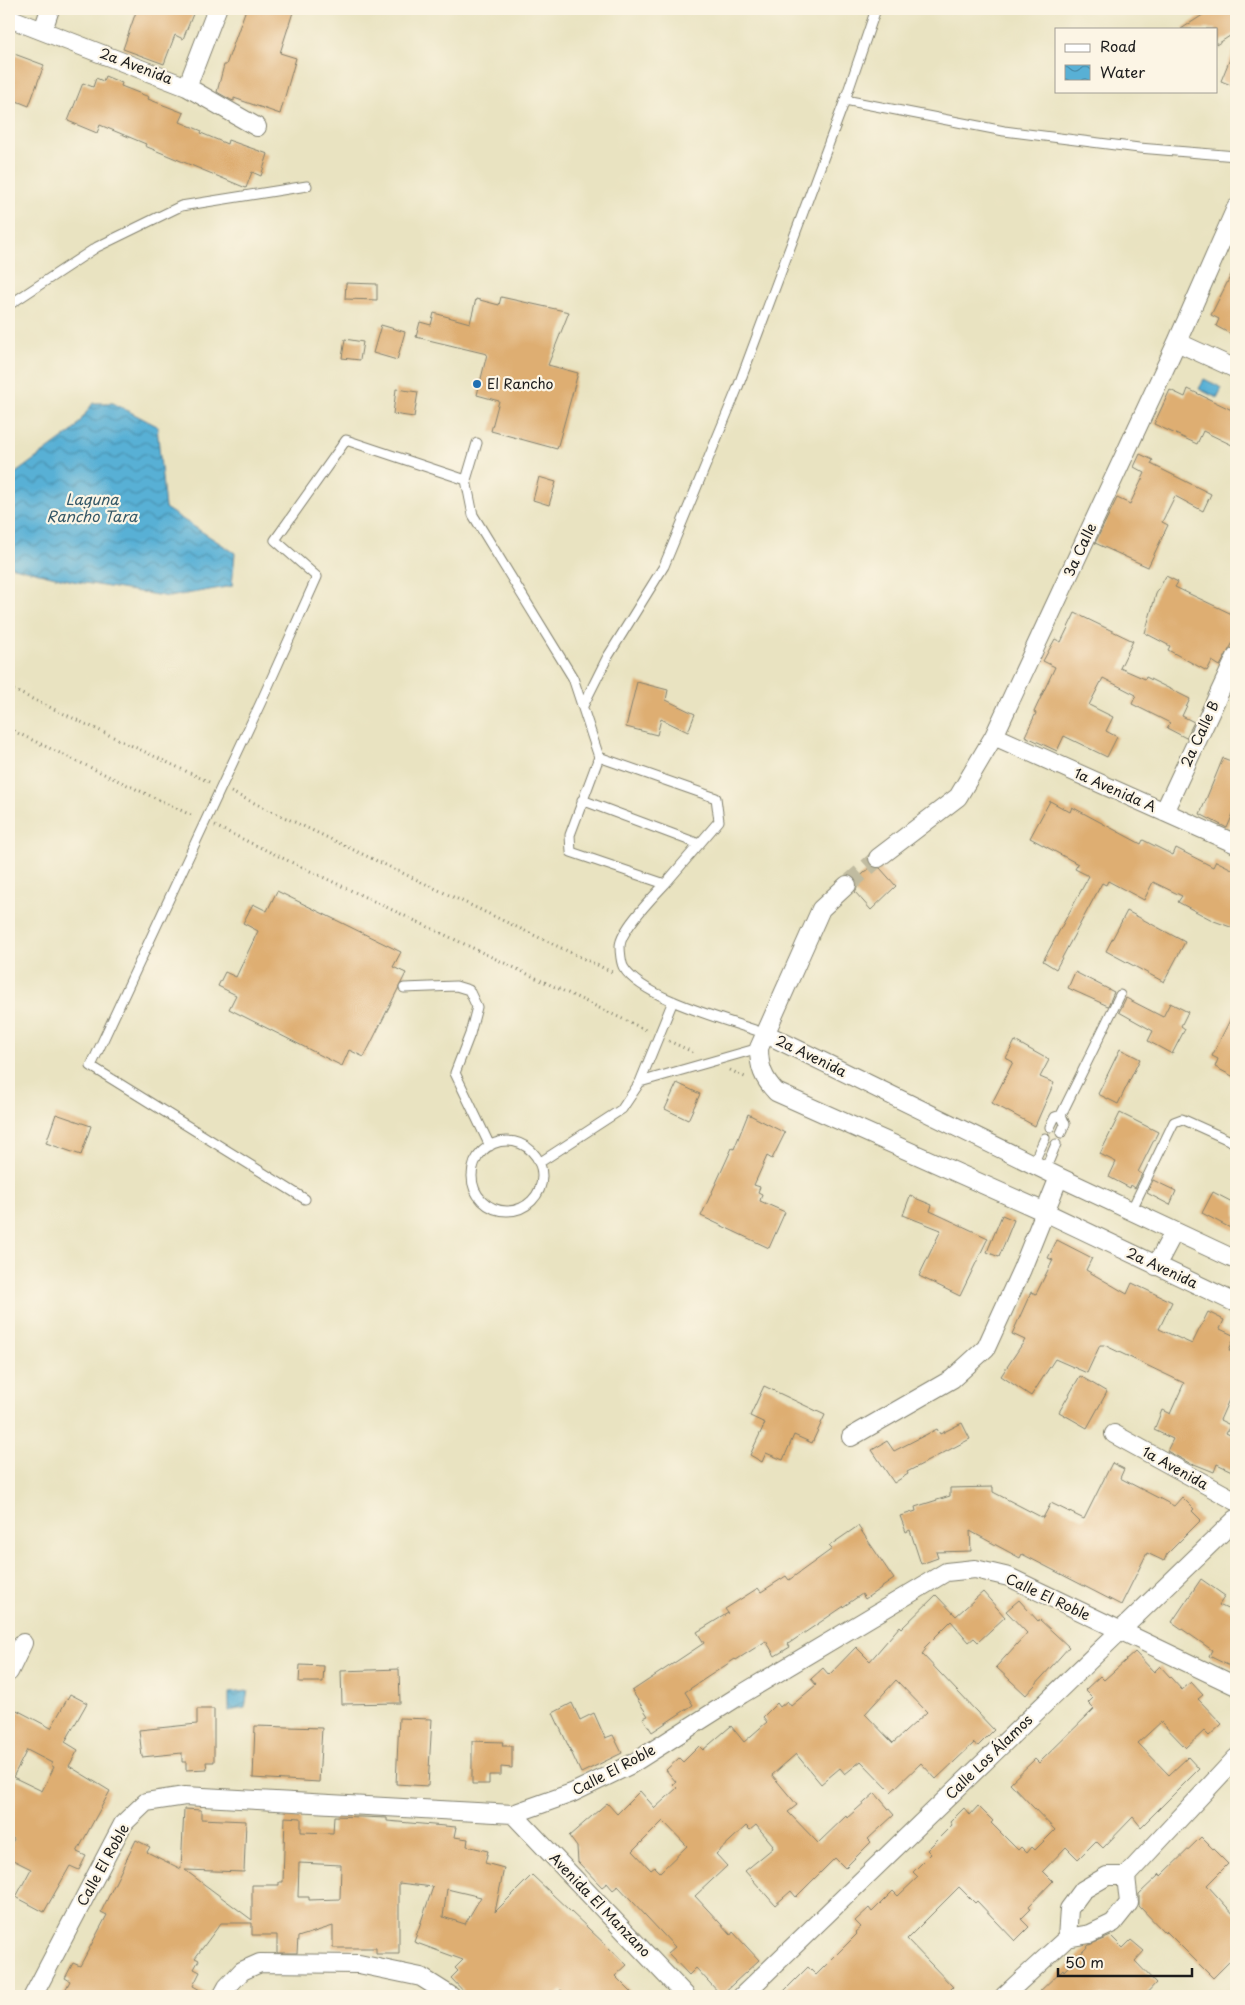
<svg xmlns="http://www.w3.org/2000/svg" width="1245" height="2005" viewBox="0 0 1245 2005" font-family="'Playpen Sans',sans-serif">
	<defs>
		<pattern id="water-waves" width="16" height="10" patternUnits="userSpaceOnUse" patternTransform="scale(1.25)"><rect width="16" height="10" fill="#58b0d5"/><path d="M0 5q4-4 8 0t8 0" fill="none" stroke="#488eac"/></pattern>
	</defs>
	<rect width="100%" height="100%" fill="#fcf5e5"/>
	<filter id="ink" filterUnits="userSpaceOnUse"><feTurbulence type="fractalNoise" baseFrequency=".02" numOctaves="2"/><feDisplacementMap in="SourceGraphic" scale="10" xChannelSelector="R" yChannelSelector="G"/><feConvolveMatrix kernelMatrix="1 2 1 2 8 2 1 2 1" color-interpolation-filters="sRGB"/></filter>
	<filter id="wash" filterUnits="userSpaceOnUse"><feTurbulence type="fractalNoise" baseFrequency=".0096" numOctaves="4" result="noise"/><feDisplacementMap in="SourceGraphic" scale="20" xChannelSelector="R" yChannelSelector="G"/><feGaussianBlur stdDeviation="1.12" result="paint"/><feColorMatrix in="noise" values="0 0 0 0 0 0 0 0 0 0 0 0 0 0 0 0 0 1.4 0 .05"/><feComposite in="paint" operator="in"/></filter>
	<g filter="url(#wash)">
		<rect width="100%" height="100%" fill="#e9e3c1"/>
		<path fill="url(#water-waves)" stroke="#3a6678" d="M 1204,379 L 1222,388 L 1217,398 L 1199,389 Z
			M 93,403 L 113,403 L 157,426 L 165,508 L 235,553 L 232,586 L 169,597 L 73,581 L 9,566 L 9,478 L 74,430 Z
			M 248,1691 L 245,1708 L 229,1711 L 229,1693 Z"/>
		<g id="blocks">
			<path fill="#deae72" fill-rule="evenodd" d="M 137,9 L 195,9 L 183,39 L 175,35 L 164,64 L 123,49 Z
				M 246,9 L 294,9 L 280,53 L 296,58 L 280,114 L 234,98 L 234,101 L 231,100 L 217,92 L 224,65 L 226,65 Z
				M 1212,9 L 1236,9 L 1236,32 L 1216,45 L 1216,29 L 1181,29 Z
				M 1236,44 L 1236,87 L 1221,81 Z
				M 9,52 L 44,65 L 29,106 L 9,98 Z
				M 105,76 L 122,83 L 121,86 L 149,97 L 148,99 L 184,113 L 180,122 L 202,131 L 201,133 L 227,144 L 228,140 L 268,154 L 261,176 L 252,172 L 246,188 L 145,146 L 146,144 L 100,125 L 97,133 L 68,121 L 83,83 L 93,87 L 96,78 L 103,81 Z
				M 1236,265 L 1236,337 L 1216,326 L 1219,319 L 1211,315 Z
				M 346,283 L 377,284 L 377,300 L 345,299 Z
				M 501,297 L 569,312 L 548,365 L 578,373 L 557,449 L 491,431 L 499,401 L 477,395 L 487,354 L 416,337 L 420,322 L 431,325 L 434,313 L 470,323 L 476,299 L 499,305 Z
				M 381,325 L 405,332 L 397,360 L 373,353 Z
				M 345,339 L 363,342 L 360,360 L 342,358 Z
				M 396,389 L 418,392 L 414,417 L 393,414 Z
				M 1188,389 L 1236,412 L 1236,447 L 1203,431 L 1197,444 L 1154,424 L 1170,390 L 1185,397 Z
				M 1140,454 L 1153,460 L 1151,464 L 1211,494 L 1203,511 L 1175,496 L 1162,522 L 1168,525 L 1148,567 L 1095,543 L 1117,498 L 1130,504 L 1145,473 L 1134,467 Z
				M 539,477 L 556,482 L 549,505 L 533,500 Z
				M 1166,576 L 1178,582 L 1175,587 L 1236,616 L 1236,637 L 1220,666 L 1212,661 L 1207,671 L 1168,650 L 1170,646 L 1145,633 L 1156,594 Z
				M 1075,613 L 1133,641 L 1120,668 L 1145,679 L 1146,677 L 1190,699 L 1182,716 L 1194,722 L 1186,738 L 1167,728 L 1170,723 L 1132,704 L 1136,695 L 1103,678 L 1089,705 L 1113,717 L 1106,731 L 1117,737 L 1107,757 L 1064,736 L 1057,751 L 1025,736 L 1036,713 L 1034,712 L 1055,667 L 1043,661 L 1055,639 L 1061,642 Z
				M 637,682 L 668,690 L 666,700 L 695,714 L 688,732 L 661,719 L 657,735 L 626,727 Z
				M 1223,758 L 1236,763 L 1236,807 L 1227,828 L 1200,814 Z
				M 1050,801 L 1070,812 L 1072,807 L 1141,844 L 1143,840 L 1173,855 L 1176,848 L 1213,867 L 1216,861 L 1236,871 L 1236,929 L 1214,921 L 1178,902 L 1182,896 L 1153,882 L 1144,900 L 1108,881 L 1106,885 L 1102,883 L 1056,969 L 1043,961 L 1089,876 L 1075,869 L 1078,864 L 1030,838 Z
				M 872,866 L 880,868 L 896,886 L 871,910 L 855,892 L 857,888 L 856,880 Z
				M 277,891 L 401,952 L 393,967 L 406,973 L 364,1057 L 349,1050 L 342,1066 L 229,1009 L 236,995 L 218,986 L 225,972 L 236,977 L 258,931 L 243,923 L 253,904 L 267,911 Z
				M 1127,911 L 1185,942 L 1164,982 L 1106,951 Z
				M 1075,972 L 1114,992 L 1108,1006 L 1068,988 Z
				M 1126,998 L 1163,1017 L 1170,1003 L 1188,1012 L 1181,1026 L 1185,1029 L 1172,1054 L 1148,1041 L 1153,1031 L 1119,1012 Z
				M 1236,1008 L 1236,1078 L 1215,1067 L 1218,1059 L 1212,1056 Z
				M 1015,1041 L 1049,1060 L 1040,1077 L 1054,1083 L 1035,1126 L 992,1103 L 1013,1062 L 1006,1058 Z
				M 1120,1049 L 1140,1059 L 1118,1104 L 1098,1094 Z
				M 677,1083 L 700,1094 L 688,1120 L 665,1109 Z
				M 1120,1113 L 1158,1132 L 1138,1172 L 1142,1174 L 1135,1188 L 1131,1185 L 1130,1188 L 1109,1177 L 1116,1162 L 1100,1154 Z
				M 56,1114 L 91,1126 L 81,1155 L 46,1143 Z
				M 748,1114 L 785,1133 L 772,1159 L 767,1156 L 754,1185 L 760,1187 L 758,1192 L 762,1194 L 760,1201 L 785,1212 L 769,1248 L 701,1216 L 732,1148 L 734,1149 Z
				M 1153,1180 L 1176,1191 L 1170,1205 L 1147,1193 Z
				M 1213,1192 L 1236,1204 L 1236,1231 L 1202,1213 Z
				M 910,1196 L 932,1205 L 930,1211 L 988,1238 L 960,1296 L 919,1276 L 941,1230 L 903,1215 Z
				M 1002,1215 L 1014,1220 L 999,1257 L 987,1252 Z
				M 1057,1240 L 1092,1258 L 1086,1270 L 1127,1294 L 1132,1283 L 1172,1302 L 1159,1329 L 1192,1344 L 1208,1312 L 1224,1320 L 1220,1329 L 1235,1336 L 1229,1350 L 1236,1353 L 1236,1384 L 1220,1420 L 1230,1425 L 1226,1433 L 1236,1438 L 1236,1473 L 1217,1464 L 1214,1472 L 1194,1464 L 1193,1465 L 1167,1451 L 1173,1439 L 1154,1430 L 1162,1410 L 1170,1414 L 1184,1383 L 1104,1345 L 1100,1345 L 1087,1373 L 1055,1359 L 1031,1396 L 1001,1376 L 1025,1340 L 1012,1334 L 1031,1292 L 1036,1294 L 1053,1260 L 1048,1258 Z
				M 1080,1376 L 1107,1392 L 1087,1428 L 1059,1412 Z
				M 764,1386 L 825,1415 L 812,1443 L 794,1435 L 783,1460 L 766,1453 L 762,1462 L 750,1455 L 765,1423 L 750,1416 Z
				M 962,1423 L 970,1439 L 907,1472 L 908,1474 L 894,1483 L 872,1450 L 887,1441 L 894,1451 L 937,1429 L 940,1434 Z
				M 1112,1463 L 1124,1469 L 1120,1478 L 1174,1506 L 1182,1497 L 1194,1509 L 1192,1511 L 1201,1520 L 1167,1554 L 1164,1561 L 1147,1553 L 1121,1605 L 1051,1569 L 1022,1554 L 1020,1558 L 970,1531 L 971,1551 L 936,1552 L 938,1558 L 921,1564 L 910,1530 L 906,1532 L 900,1516 L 916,1511 L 915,1507 L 950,1496 L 950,1488 L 993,1487 L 993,1492 L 1043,1518 L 1051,1503 L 1084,1519 Z
				M 858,1526 L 894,1579 L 865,1599 L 862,1594 L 788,1644 L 790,1647 L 775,1656 L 766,1641 L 736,1660 L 735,1659 L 685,1692 L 693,1705 L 652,1732 L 643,1718 L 648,1716 L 632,1691 L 704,1643 L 697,1632 L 728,1613 L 725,1609 L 758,1588 L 761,1592 L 786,1576 L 789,1580 L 832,1549 L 829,1546 Z
				M 1201,1579 L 1225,1596 L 1219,1605 L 1236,1613 L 1236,1669 L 1209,1656 L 1212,1650 L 1172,1622 Z
				M 983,1592 L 1005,1617 L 978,1642 L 974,1638 L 969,1642 L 951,1621 L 924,1648 L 926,1649 L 922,1654 L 994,1730 L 978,1746 L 974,1743 L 936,1779 L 921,1763 L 891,1792 L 861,1761 L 845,1774 L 840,1768 L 821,1784 L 796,1754 L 772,1775 L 797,1805 L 788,1812 L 818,1843 L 846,1816 L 847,1818 L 875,1793 L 894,1815 L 868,1839 L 871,1842 L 845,1868 L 835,1858 L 796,1897 L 791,1891 L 775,1905 L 745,1871 L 773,1848 L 772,1846 L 773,1845 L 756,1825 L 750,1830 L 746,1826 L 716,1854 L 727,1866 L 695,1896 L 731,1935 L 733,1932 L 759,1960 L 721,1995 L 696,1968 L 689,1975 L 668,1953 L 675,1947 L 618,1886 L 613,1890 L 607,1883 L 602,1887 L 578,1862 L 577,1847 L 569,1836 L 607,1803 L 617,1814 L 640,1791 L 655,1808 L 677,1788 L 673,1784 L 676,1782 L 666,1770 L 679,1758 L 683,1762 L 699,1746 L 703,1750 L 731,1726 L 744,1742 L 767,1722 L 763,1717 L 777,1703 L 780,1707 L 787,1701 L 791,1706 L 816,1685 L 811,1679 L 823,1668 L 829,1675 L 856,1647 L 870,1661 L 900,1626 L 902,1628 L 936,1595 L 956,1616 ZM 896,1680 L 927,1712 L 893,1743 L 865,1714 ZM 663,1821 L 687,1846 L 660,1872 L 655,1867 L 651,1870 L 633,1851 Z
				M 1019,1600 L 1038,1621 L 1039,1619 L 1069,1647 L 1026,1695 L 996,1667 L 1027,1633 L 1006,1611 Z
				M 1135,1652 L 1154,1672 L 1160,1666 L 1182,1690 L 1191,1682 L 1203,1695 L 1198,1699 L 1222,1724 L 1209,1736 L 1204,1731 L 1186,1748 L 1161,1722 L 1138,1743 L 1169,1775 L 1188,1757 L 1199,1769 L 1141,1827 L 1133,1817 L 1103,1848 L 1096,1841 L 1078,1859 L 1066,1847 L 1043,1871 L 1053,1881 L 1029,1906 L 1031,1909 L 1021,1919 L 1029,1927 L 1015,1941 L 977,1901 L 975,1903 L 959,1887 L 907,1939 L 953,1987 L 944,1996 L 779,1996 L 808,1967 L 816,1975 L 857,1934 L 855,1932 L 861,1927 L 855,1921 L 869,1908 L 872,1912 L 893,1891 L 898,1896 L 918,1877 L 913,1872 L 931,1854 L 927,1850 L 952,1825 L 950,1822 L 964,1808 L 970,1815 L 978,1806 L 993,1821 L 991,1823 L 1018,1850 L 1021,1847 L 1027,1853 L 1032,1847 L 1035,1850 L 1055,1830 L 1010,1783 L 1035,1759 L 1039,1763 L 1094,1709 L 1088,1703 L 1093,1698 L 1085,1690 L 1100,1676 L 1104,1680 Z
				M 300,1665 L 324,1666 L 323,1682 L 299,1682 Z
				M 399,1669 L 400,1703 L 342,1704 L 341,1671 Z
				M 70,1694 L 87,1703 L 65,1742 L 78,1750 L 69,1766 L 110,1791 L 77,1852 L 86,1856 L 79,1870 L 70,1866 L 44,1912 L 16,1897 L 31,1869 L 9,1858 L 9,1848 L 14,1839 L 9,1836 L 9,1706 L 51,1728 ZM 27,1750 L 52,1763 L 51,1765 L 54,1767 L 42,1791 L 13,1777 Z
				M 572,1703 L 580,1720 L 594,1713 L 605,1738 L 613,1735 L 622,1753 L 581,1773 L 553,1713 Z
				M 197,1709 L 214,1709 L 214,1762 L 206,1762 L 207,1769 L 186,1770 L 186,1762 L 182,1762 L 182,1753 L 142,1757 L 139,1730 L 197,1724 Z
				M 399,1718 L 432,1719 L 428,1786 L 396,1784 Z
				M 255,1726 L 322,1728 L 319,1782 L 253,1778 Z
				M 472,1741 L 503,1742 L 502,1746 L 512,1746 L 512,1768 L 501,1767 L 501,1775 L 489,1775 L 489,1784 L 472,1784 Z
				M 184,1809 L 201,1810 L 201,1819 L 246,1821 L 244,1872 L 185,1870 L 252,1920 L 252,1885 L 279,1885 L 279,1882 L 283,1882 L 285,1817 L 301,1818 L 301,1832 L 333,1833 L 334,1816 L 387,1818 L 387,1821 L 456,1827 L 454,1837 L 468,1839 L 467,1846 L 488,1851 L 485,1863 L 504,1868 L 495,1912 L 532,1875 L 627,1965 L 615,1976 L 635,1996 L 567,1996 L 561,1990 L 555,1996 L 468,1996 L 451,1978 L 458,1971 L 455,1968 L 463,1960 L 414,1942 L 433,1887 L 399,1883 L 399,1954 L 376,1954 L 376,1948 L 333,1948 L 333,1926 L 298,1937 L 297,1953 L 277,1953 L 277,1935 L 252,1935 L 252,1923 L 221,1923 L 195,1958 L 199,1960 L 194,1969 L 200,1972 L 193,1986 L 211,1996 L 62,1996 L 70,1981 L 65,1978 L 73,1963 L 80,1966 L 107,1915 L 101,1912 L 136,1840 L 150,1847 L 147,1852 L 181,1869 ZM 299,1863 L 341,1865 L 340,1899 L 309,1900 L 309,1897 L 298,1897 ZM 447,1889 L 481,1897 L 465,1924 L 443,1917 Z
				M 1201,1837 L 1228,1864 L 1207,1885 L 1236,1917 L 1236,1955 L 1213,1978 L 1166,1931 L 1165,1933 L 1139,1906 L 1139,1894 L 1160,1874 L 1161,1876 Z
				M 1111,1936 L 1123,1948 L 1131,1940 L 1144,1951 L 1135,1961 L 1156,1983 L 1144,1996 L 1035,1996 L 1063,1969 L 1064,1971 L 1089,1945 Z"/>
		</g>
	</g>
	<g filter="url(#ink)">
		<use href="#blocks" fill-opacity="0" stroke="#82806e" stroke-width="1"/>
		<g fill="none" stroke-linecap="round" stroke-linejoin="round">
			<path stroke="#c0bba0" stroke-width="18" stroke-dasharray="18 9" stroke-linecap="butt" d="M 847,885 L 878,858"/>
			<defs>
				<path id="lane" d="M 845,100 L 1004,131 L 1139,148 L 1236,156
					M 9,305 L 97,247 L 181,206 L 307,186
					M 477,443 L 466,480 L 473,515 L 573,678 L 599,757 L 570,835 L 571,852 L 665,884 C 653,897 621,929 620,946 C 620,951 621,964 624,968 C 643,999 731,1021 766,1034
					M 583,706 L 607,658 L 664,566 L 738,387 L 845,100 L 876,9
					M 599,757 L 716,798 L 719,821 L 665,884
					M 582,800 L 699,844
					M 404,988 L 456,986 L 469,990 L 477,1007 L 470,1034 L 455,1073 L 490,1146
					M 640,1082 L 759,1048
					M 1061,1115 L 1065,1124 L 1061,1133
					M 1050,1127 L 1055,1117 L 1061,1115 L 1120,995
					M472 1176a35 35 0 1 1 70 0a35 35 0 1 1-70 0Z
					M 539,1163 L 622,1109 L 640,1082 L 673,1001
					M 1033,1164 L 1045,1138
					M 1045,1170 L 1056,1144
					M 305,1199 L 91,1066 L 261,702 L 317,577 L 275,540 L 346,440 L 466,480
					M 1131,1211 L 1174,1122 L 1182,1119 L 1233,1142"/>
				<path id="street" d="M 9,18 L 187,87 L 257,127
					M 43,30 L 50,9
					M 187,87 L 217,9
					M 1177,342 L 1236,369
					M 994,736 L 1236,844
					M 1164,812 L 1236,657
					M 878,858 L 958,797 L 994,736 L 1177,342 L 1236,208
					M 847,885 L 821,909 L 759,1048 C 759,1067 763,1078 776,1092 L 1045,1212 L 1236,1303
					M 766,1034 L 1059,1177 L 1236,1260
					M 1156,1266 L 1174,1232
					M 1114,1434 L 1236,1501
					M 851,1437 L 952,1379 L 986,1348 L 1022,1269 L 1059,1177
					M 9,1672 L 23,1643
					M 513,1814 L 686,1996
					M 1067,1938 L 1069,1909 L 1083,1890 L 1107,1876 L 1126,1876
					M 33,1996 L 123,1824 L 146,1802 L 185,1796 L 513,1814 L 572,1793 L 630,1765 L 742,1694 L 946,1572 L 975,1569 L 1009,1577 L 1236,1686
					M 222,1996 L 227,1987 L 242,1971 L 260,1963 L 359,1964 L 421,1977 L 451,1996
					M 742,1996 L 1236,1519
					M 1004,1996 L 1067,1938 L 1090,1934 L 1113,1923 L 1129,1903 L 1126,1876 L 1236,1758"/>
			</defs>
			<use href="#lane" stroke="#82806e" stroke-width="11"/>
			<use href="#street" stroke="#82806e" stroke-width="20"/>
			<path stroke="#82806e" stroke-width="3" stroke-dasharray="1 4" stroke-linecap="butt" d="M 9,688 L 209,782
				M 9,729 L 193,816
				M 231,792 L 612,972
				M 215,826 L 648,1031
				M 669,1041 L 695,1053
				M 730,1070 L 747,1078"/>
			<use href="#lane" stroke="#fff" stroke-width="9"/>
			<use href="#street" stroke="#fff" stroke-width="18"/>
		</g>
	</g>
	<circle fill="#1f6fb2" stroke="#fcf5e5" stroke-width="2" cx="477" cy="384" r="5"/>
	<g text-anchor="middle" stroke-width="4.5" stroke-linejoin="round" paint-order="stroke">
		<g font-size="14" fill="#1c1c1c" stroke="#fcf5e5">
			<text transform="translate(136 66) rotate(21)" y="5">2a Avenida</text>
			<text transform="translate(1080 550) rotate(-65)" y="5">3a Calle</text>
			<text transform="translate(1200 734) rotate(-65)" y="5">2a Calle B</text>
			<text transform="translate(1115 790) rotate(24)" y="5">1a Avenida A</text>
			<text transform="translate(811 1056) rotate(26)" y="5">2a Avenida</text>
			<text transform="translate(1162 1268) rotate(25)" y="5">2a Avenida</text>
			<text transform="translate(1175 1468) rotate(29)" y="5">1a Avenida</text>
			<text transform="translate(1048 1597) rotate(25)" y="5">Calle El Roble</text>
			<text transform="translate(989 1757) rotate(-44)" y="5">Calle Los Álamos</text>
			<text transform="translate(614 1770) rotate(-28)" y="5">Calle El Roble</text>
			<text transform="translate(103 1865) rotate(-61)" y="5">Calle El Roble</text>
			<text transform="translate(600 1905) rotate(46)" y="5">Avenida El Manzano</text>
		</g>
		<g font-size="14" fill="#1c1c1c" stroke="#fcf5e5" text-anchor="start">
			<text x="487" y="389">El Rancho</text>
		</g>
		<g font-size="15" font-style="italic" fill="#345766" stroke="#fcf5e5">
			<text x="92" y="505">Laguna<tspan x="92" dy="17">Rancho Tara</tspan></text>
		</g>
	</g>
	<rect width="1245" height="2005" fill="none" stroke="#fcf5e5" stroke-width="30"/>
	<rect x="1055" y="28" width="162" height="65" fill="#fcf5e5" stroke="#a29e95"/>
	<rect x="1065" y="44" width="25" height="8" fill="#ffffff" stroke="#a29e95"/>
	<text x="1100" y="52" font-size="15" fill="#1c1c1c">Road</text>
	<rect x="1065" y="65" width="25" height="15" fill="url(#water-waves)" stroke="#a29e95"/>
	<text x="1100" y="78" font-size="15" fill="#1c1c1c">Water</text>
	<path d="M1058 1968v8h134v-8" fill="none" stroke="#1c1c1c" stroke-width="2.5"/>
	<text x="1065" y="1968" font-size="15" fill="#1c1c1c" stroke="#fcf5e5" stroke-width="4" paint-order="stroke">50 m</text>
</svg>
